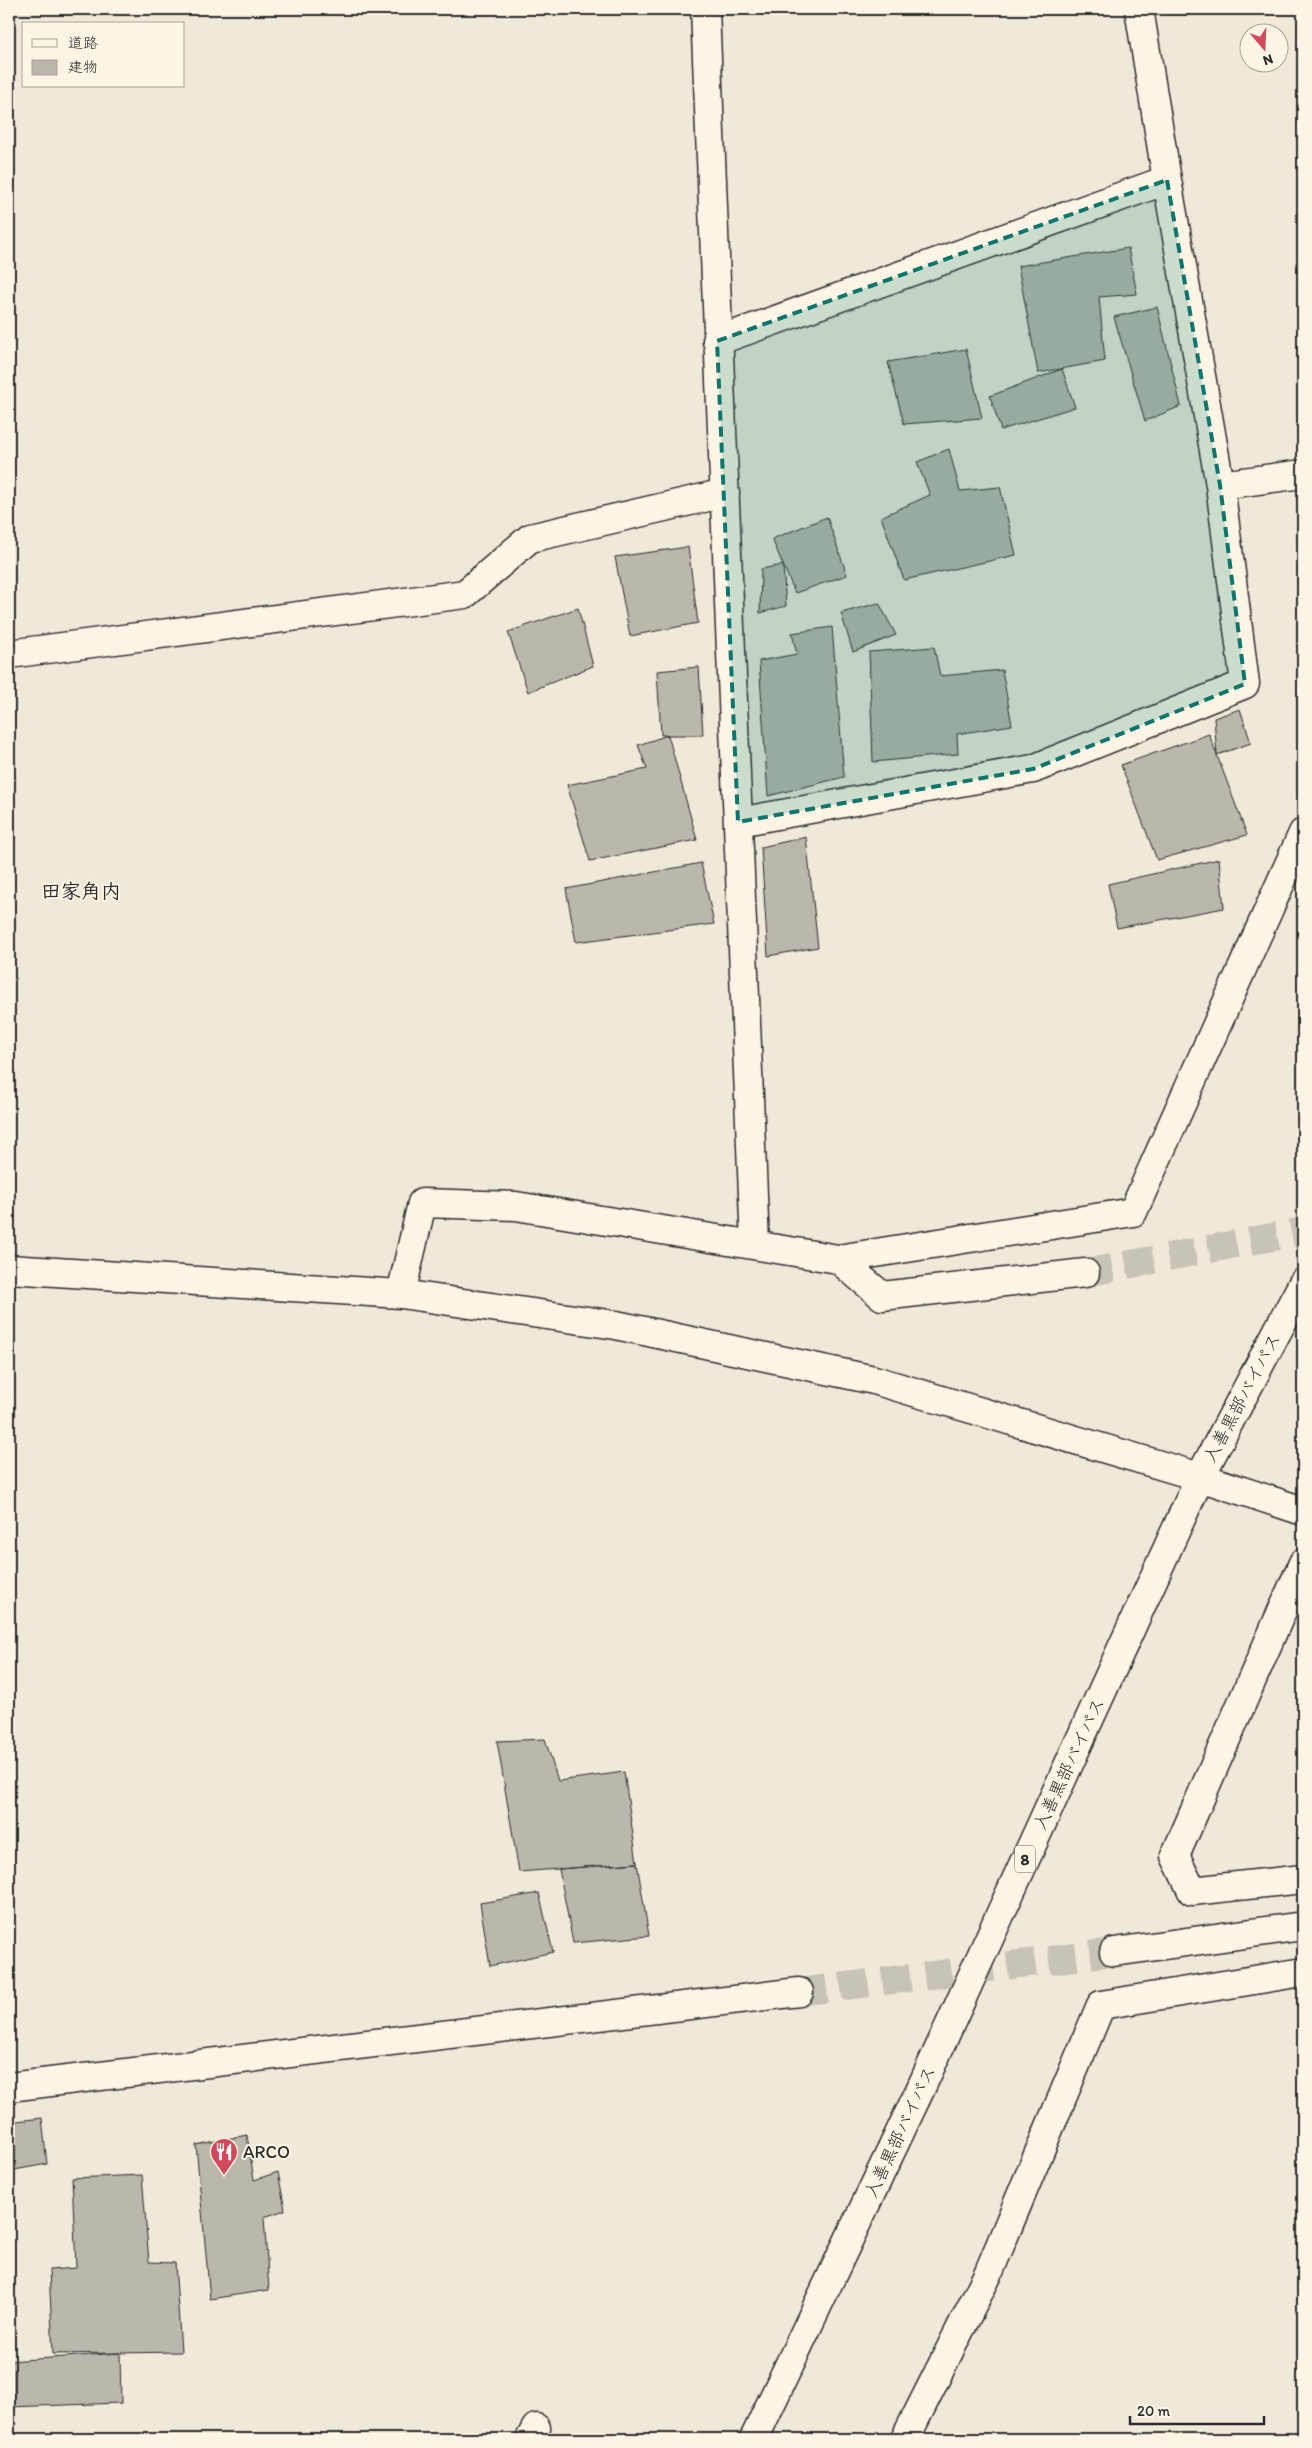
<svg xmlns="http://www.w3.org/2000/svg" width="1312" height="2448" viewBox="0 0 1312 2448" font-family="Itim,'Klee One',sans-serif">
	<rect width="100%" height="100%" fill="#efe9da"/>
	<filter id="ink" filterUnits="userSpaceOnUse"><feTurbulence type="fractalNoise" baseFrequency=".02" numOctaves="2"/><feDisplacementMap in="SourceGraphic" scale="10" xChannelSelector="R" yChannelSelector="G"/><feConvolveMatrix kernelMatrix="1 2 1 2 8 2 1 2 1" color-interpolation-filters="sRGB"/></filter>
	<g filter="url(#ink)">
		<path fill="#bcb7ac" stroke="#2b2b2b" d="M 1128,248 L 1137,294 L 1099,297 L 1105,361 L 1038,373 L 1018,266 Z
			M 1157,307 L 1181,406 L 1145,421 L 1114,317 Z
			M 966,349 L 982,418 L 904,424 L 888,362 Z
			M 1062,369 L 1075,407 L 1001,430 L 990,396 Z
			M 949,449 L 960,491 L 1000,487 L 1016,555 L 904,580 L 881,517 L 930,495 L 917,462 Z
			M 827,517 L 847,575 L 795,593 L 772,539 Z
			M 688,547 L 698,623 L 630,636 L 615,557 Z
			M 783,565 L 786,606 L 760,613 L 761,569 Z
			M 879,603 L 896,635 L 853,652 L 841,613 Z
			M 578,608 L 593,666 L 528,692 L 508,632 Z
			M 832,627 L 844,777 L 768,796 L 759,661 L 797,654 L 792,633 Z
			M 934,647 L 940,676 L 1002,670 L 1012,725 L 957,734 L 958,754 L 873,762 L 869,652 Z
			M 699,667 L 703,735 L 661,735 L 657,671 Z
			M 1240,709 L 1251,743 L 1217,755 L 1214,718 Z
			M 1209,734 L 1247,835 L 1157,860 L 1121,765 Z
			M 668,735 L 697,840 L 590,861 L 567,785 L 647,769 L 638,745 Z
			M 806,837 L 818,947 L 768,956 L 761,847 Z
			M 1219,859 L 1224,908 L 1117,928 L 1108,884 Z
			M 701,863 L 714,924 L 576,942 L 566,889 Z
			M 545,1739 L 558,1781 L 624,1772 L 637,1863 L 519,1872 L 497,1741 Z
			M 637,1863 L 649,1936 L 573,1943 L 559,1869 Z
			M 539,1893 L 553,1952 L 490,1966 L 480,1903 Z
			M 42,2118 L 47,2164 L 9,2171 L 9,2122 Z
			M 247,2135 L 254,2180 L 278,2172 L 285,2210 L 264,2217 L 269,2290 L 210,2299 L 196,2145 Z
			M 142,2175 L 149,2262 L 175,2263 L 181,2352 L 53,2354 L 49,2270 L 76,2268 L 72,2178 Z
			M 120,2353 L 121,2403 L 9,2407 L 9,2361 Z"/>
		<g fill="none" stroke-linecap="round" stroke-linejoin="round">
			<path stroke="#c8c3b7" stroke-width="28" stroke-dasharray="28 14" stroke-linecap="butt" d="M 1085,1273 L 1303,1231
				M 799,1992 L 1114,1952"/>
			<defs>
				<path id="minor" d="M 705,9 L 755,1245
					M 1139,9 L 1167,180
					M 717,341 L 1167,180 L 1220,485 L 1303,474
					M 9,654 L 465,594 L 530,538 L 725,493
					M 738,822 L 1033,769 L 1245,684 L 1220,485
					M 838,1259 L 882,1296 L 1085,1273
					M 9,1269 L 401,1294 L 616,1325 L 874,1380 L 1200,1477 L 1303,1511
					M 401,1294 L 422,1203 L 516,1206 L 838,1259 L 1133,1212 L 1303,833
					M 1303,1563 L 1175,1856 L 1192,1891 L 1303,1879
					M 1114,1952 L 1303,1926
					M 9,2087 L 799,1992
					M 530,2439 L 536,2428
					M 905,2439 L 988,2274 L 1101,2005 L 1303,1972"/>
				<path id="highway" d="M 754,2439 L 920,2090 L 1200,1477 L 1303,1283"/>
			</defs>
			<use href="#minor" stroke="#2b2b2b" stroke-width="31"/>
			<use href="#highway" stroke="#2b2b2b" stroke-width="31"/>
			<use href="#minor" stroke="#fcf5e5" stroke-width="28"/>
			<use href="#highway" stroke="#fcf5e5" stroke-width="28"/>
		</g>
	</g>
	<path fill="#0f766e" fill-opacity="0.2" stroke="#0f766e" stroke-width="4" stroke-dasharray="10 6" stroke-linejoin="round" d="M 1167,180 L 1220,485 L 1245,684 L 1033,769 L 738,822 L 717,341 Z"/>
	<defs>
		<symbol id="restaurant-pin" viewBox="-11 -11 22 30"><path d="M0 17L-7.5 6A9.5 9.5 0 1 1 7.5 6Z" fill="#d1495b" stroke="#fcf5e5"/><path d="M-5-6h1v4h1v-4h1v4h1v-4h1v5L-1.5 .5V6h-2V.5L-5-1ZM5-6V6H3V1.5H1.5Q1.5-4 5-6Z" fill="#fff"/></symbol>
	</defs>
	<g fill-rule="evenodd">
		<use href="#restaurant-pin" x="208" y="2136" width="32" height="43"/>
	</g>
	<g text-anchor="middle" stroke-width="4" stroke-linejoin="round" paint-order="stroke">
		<rect fill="#fcf5e5" stroke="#6a6863" stroke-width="1" x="1015" y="1845.5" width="20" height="27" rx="4"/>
		<g font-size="16" font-weight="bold" fill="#2b2b2b">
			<text x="1025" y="1865">8</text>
		</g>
		<g font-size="18" fill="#2b2b2b" stroke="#fcf5e5">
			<text transform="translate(1242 1398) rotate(-62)" y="6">入善黒部バイパス</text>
			<text transform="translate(1069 1764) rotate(-65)" y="6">入善黒部バイパス</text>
			<text transform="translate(900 2132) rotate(-65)" y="6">入善黒部バイパス</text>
		</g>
		<g font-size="18" fill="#2b2b2b" stroke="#fcf5e5" text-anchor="start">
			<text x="243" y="2158">ARCO</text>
		</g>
		<g font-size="20" font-weight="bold" fill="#2b2b2b" stroke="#fcf5e5">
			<text x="81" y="898">田家角内</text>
		</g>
	</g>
	<rect width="1312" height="2448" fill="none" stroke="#fcf5e5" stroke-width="30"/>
	<rect x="15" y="15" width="1282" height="2418" fill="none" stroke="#2b2b2b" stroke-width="2" filter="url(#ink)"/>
	<rect x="22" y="22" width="162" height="65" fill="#fcf5e5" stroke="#a8a49b"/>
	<rect x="32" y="39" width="25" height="8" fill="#fcf5e5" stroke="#a8a49b"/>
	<text x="68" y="48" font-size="15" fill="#2b2b2b">道路</text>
	<rect x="32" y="60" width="25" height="15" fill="#bcb7ac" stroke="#a8a49b"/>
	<text x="68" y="72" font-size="15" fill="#2b2b2b">建物</text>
	<g transform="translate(1264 48) rotate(161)"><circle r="24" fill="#fcf5e5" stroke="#a8a49b"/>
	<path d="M0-4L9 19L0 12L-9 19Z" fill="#d1495b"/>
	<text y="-8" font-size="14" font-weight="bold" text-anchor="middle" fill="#2b2b2b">N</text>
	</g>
	<path d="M1130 2416v8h134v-8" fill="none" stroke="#2b2b2b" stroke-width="2.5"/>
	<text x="1137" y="2416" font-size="15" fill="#2b2b2b" stroke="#fcf5e5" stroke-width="4" paint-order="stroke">20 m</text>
</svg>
